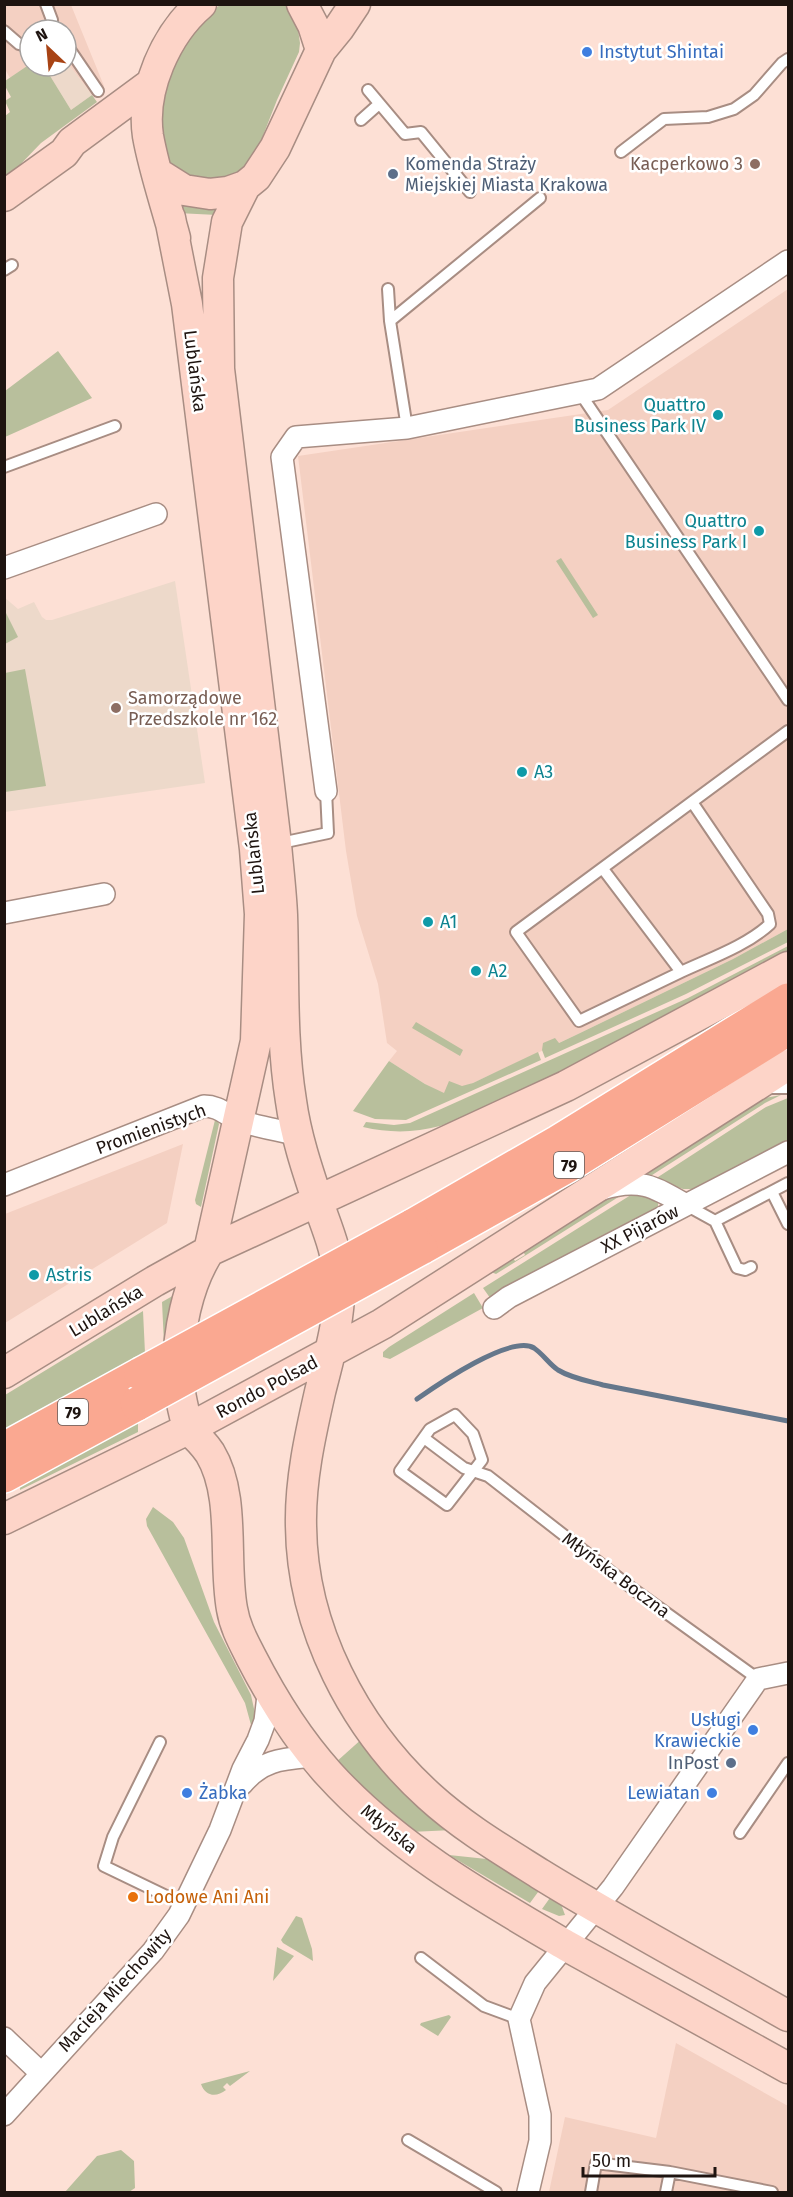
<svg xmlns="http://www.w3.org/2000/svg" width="793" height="2197" viewBox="0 0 793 2197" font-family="'Fira Sans',sans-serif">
	<rect width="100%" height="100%" fill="#fde0d5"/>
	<path fill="#f4d0c2" d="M 5,5 L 71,5 L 104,86 L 92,95 L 66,61 L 66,30 L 30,30 L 30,64 L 10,78 L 5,69 Z
		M 788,289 L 788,929 L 733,959 L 578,1034 L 473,1083 L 444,1094 L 425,1084 L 389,1061 L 397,1051 L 387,1043 L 378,984 L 357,916 L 346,851 L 298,456 L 608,410 Z
		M 183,1144 L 167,1223 L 5,1323 L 5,1214 Z
		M 676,2043 L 788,2106 L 788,2192 L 549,2192 L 565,2117 L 656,2138 Z"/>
	<path fill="#edd9ca" d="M 66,61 L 92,95 L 71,110 L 44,66 L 66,66 Z
		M 175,581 L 205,783 L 5,812 L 4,597 L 18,609 L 34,602 L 42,617 L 46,620 L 52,620 Z"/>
	<path fill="#b8bf9c" d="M 220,5 L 287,5 L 297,23 L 300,43 L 299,52 L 277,100 L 255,156 L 241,171 L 221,179 L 189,178 L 172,167 L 167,160 L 160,119 L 167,81 L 182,47 L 207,15 Z
		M 30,64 L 44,66 L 71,110 L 92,95 L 97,102 L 41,143 L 16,169 L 5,177 L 5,116 L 10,112 L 5,101 L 11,97 L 5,86 L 5,81 Z
		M 175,200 L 217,206 L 217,215 L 177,213 Z
		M 58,351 L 92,398 L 5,437 L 5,391 Z
		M 561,558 L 598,615 L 593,618 L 556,561 Z
		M 4,609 L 18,637 L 5,644 L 4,644 Z
		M 25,669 L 46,786 L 5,792 L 5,673 Z
		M 788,929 L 788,942 L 686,994 L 545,1058 L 542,1050 L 543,1043 L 555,1038 L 559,1043 L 578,1034 L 733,959 Z
		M 788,946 L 788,955 C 705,1000 622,1044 536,1084 C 505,1098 473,1116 440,1126 C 414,1133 389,1133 363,1127 L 366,1122 L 394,1125 L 410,1123 L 688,998 Z
		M 416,1022 L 463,1050 L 460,1056 L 412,1028 Z
		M 538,1052 L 541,1060 L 406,1120 L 375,1119 L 353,1111 L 389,1061 L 425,1084 L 444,1093 L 449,1081 L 462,1086 L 473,1083 Z
		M 781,1095 L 765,1103 L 649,1177 L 642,1176 L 643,1174 L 760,1099 Z
		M 788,1098 L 788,1140 L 695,1189 L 683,1189 L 655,1179 L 766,1107 Z
		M 216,1116 L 219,1124 L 201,1207 L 196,1204 L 195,1200 Z
		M 634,1193 L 658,1199 L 658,1207 L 493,1302 L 483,1288 Z
		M 620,1196 L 496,1274 L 491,1272 L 513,1258 L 515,1261 L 525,1255 L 523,1251 L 603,1201 Z
		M 474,1293 L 483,1308 L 390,1359 L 383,1357 L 383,1352 L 389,1347 Z
		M 176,1294 L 173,1339 L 164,1344 L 162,1302 Z
		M 143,1311 L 145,1353 L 5,1430 L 5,1395 Z
		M 138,1421 L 138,1432 L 20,1490 L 20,1487 Z
		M 153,1507 L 173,1522 L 184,1538 L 214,1622 L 251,1695 L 256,1718 L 254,1726 L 251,1725 L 245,1703 L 147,1526 L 146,1519 Z
		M 364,1737 L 453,1830 L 410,1832 L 335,1763 Z
		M 449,1855 L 496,1860 L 541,1888 L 530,1903 Z
		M 552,1895 L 561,1904 L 565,1915 L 559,1916 L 542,1909 Z
		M 296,1916 L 302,1918 L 312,1949 L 313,1961 L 283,1943 L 281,1940 Z
		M 277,1947 L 294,1956 L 273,1981 Z
		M 449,2015 L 451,2017 L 438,2036 L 420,2025 L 421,2023 Z
		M 250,2071 L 230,2086 L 227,2083 L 223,2087 L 226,2090 C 216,2098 205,2096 201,2084 Z
		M 121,2150 L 134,2161 L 135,2188 L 129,2192 L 65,2192 L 97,2156 Z"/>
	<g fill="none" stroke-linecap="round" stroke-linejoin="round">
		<path stroke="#65778b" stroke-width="5" d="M 417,1399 C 437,1385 511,1334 534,1348 C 543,1354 549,1364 558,1370 C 571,1378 588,1381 603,1385 L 788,1421"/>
		<defs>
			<path id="lane" d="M 46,4 L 52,20 L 52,30
				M 4,31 L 19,44 L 30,47
				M 66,44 L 98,91
				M 368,90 L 405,134 L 421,132 L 470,192
				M 361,120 L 379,104
				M 621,152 L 664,119 L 708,117 L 734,109 L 754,95 L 782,63 L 788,59
				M 4,270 L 12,265
				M 388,289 L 390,321 L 407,428
				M 390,321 L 540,198
				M 580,393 L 788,700
				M 4,467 L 115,426
				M 276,844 L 328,833 L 326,791
				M 603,869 L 681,972 L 579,1021 L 516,932 L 788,731
				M 681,972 C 711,958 746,946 770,924 L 768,914 L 692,802
				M 766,1088 L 788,1088
				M 772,1192 L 788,1224
				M 686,1205 L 715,1221 L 788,1183
				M 715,1221 L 737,1268 L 745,1270 L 751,1267
				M 455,1415 L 473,1434 L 482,1460 L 447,1505 L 400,1471 L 430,1429 Z
				M 424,1438 L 464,1468 L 488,1476 L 633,1589 L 758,1679
				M 160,1742 L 113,1837 L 104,1866 L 185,1905
				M 740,1833 L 788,1763
				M 421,1958 L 484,2006 L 519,2019
				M 408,2140 L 496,2192
				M 591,2192 L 596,2163 L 670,2172 L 772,2192
				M 666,2192 L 670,2172"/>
			<path id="street" d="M 4,568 L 156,514
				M 326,791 L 282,457 L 296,437 L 407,428 L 598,389 L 788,261
				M 4,913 L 104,894
				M 4,1185 L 204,1106 C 219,1106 226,1115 238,1120 C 257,1127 279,1130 298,1135
				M 602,1189 C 639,1177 655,1187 686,1205
				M 494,1308 L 509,1297 L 788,1152
				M 242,1784 C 263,1759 283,1759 314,1756
				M 4,2038 L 41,2073
				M 4,2115 L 153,1951 L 179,1915 L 220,1830 L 243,1769 L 258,1740 L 265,1721 L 269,1687
				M 528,2192 L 540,2141 L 540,2115 L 519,2019 L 535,1983 L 613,1887 L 758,1679 L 788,1673"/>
			<path id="secondary" d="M 302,4 L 313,25 L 321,50
				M 157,173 L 184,190 L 210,194 L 228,192 L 245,186 L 256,177 L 275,148 L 321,50 L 339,28 L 355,4
				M 245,186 L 227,222 L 218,278 L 219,369 L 276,844 C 278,868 281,892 282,915 C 284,977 281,1039 291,1101 C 296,1138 309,1175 321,1211 C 329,1233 338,1256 339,1280 C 341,1317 329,1356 320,1392 C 310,1436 300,1481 301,1526 C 302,1628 354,1728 429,1796 C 463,1827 502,1850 540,1874 C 621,1924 706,1969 788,2016
				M 4,196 L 64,153 L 72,142 L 152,83
				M 170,218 L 187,304 L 255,849 L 260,914 L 256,1041 L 209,1251 C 187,1285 178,1332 178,1373 C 178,1392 184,1411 188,1429
				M 175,238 C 166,204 154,170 148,136 C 141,90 166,34 201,4
				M 4,1373 L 155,1281 L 209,1251 L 566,1086 L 788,967
				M 188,1429 C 196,1436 204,1444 210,1453 C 236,1496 223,1560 232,1609 C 235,1627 243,1641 251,1657 C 271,1696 299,1741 329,1774 C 395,1847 483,1897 567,1946 C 641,1987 715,2027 788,2068
				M 4,1519 L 188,1429 L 382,1324 L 788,1065"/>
			<path id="primary" d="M 412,1226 L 558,1142 L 788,1000
				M 421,1248 L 569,1165 L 788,1029
				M 4,1449 L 141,1374
				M 4,1476 L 137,1404"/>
		</defs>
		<use href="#lane" stroke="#a88d83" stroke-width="14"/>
		<use href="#street" stroke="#a88d83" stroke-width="24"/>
		<use href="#secondary" stroke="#a88d83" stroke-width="33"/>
		<use href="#primary" stroke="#fff" stroke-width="36"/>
		<use href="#lane" stroke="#fff" stroke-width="10"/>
		<use href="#street" stroke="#fff" stroke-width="21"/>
		<use href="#secondary" stroke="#fdd4c8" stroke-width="30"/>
		<use href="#primary" stroke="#faa891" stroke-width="33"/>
		<defs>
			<path id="primary-bridge" d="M 141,1374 L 412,1226
				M 137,1404 L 421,1248"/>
		</defs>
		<use href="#primary-bridge" stroke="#fff" stroke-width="36" stroke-linecap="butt"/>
		<use href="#primary-bridge" stroke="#faa891" stroke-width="33"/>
	</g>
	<g fill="#3f7fe0" stroke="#fff" stroke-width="2">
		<circle cx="587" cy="52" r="6"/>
		<circle cx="753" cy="1730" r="6"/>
		<circle cx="187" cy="1793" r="6"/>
		<circle cx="712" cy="1793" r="6"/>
	</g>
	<g fill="#8d6e63" stroke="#fff" stroke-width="2">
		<circle cx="755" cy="164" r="6"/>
		<circle cx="116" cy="708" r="6"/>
	</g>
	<g fill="#5c6f8a" stroke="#fff" stroke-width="2">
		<circle cx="393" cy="174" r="6"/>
		<circle cx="731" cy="1763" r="6"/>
	</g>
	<g fill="#0f9aa8" stroke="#fff" stroke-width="2">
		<circle cx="718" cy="415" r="6"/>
		<circle cx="759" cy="531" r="6"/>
		<circle cx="522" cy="772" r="6"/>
		<circle cx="428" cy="922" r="6"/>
		<circle cx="476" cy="971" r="6"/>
		<circle cx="34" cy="1275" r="6"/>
	</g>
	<circle fill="#e8710a" stroke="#fff" stroke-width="2" cx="133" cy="1897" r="6"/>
	<g text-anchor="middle" stroke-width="5" stroke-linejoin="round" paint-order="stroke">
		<g fill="#fff" stroke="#625a58" stroke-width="1.5">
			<rect x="554" y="1152" width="30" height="26" rx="4.5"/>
			<rect x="58" y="1399" width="30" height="26" rx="4.5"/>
		</g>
		<g font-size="16" font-weight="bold" fill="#1e1410">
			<text x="569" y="1171">79</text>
			<text x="73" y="1418">79</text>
		</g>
		<g font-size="18" fill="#366cbe" stroke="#fff" text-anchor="start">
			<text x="599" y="58">Instytut Shintai</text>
			<text x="741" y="1726" text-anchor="end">Usługi<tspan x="741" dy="21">Krawieckie</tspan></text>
			<text x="199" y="1799">Żabka</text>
			<text x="700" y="1799" text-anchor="end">Lewiatan</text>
		</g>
		<g font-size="18" fill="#4e5e75" stroke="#fff" text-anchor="start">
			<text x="405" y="170">Komenda Straży<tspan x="405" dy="21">Miejskiej Miasta Krakowa</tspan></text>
			<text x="719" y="1769" text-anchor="end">InPost</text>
		</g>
		<g font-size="18" fill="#785e54" stroke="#fff" text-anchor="end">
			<text x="743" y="170">Kacperkowo 3</text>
			<text x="128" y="704" text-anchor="start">Samorządowe<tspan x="128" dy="21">Przedszkole nr 162</tspan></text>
		</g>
		<g font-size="18" fill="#1e1410" stroke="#fff">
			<text transform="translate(195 371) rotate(83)" y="6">Lublańska</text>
			<text transform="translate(254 853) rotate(-96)" y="6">Lublańska</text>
			<text transform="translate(151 1129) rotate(-20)" y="6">Promienistych</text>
			<text transform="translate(640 1229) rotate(-27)" y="6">XX Pijarów</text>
			<text transform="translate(106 1311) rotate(-31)" y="6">Lublańska</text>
			<text transform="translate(267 1387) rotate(-28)" y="6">Rondo Polsad</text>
			<text transform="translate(616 1575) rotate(37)" y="6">Młyńska Boczna</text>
			<text transform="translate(389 1829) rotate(39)" y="6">Młyńska</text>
			<text transform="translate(115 1990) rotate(-48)" y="6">Macieja Miechowity</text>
		</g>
		<g font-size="18" fill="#0d838f" stroke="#fff" text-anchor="start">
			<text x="706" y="411" text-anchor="end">Quattro<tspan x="706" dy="21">Business Park IV</tspan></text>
			<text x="747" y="527" text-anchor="end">Quattro<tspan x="747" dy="21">Business Park I</tspan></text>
			<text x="534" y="778">A3</text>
			<text x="440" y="928">A1</text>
			<text x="488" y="977">A2</text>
			<text x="46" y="1281">Astris</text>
		</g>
		<g font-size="18" fill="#c56008" stroke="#fff" text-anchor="start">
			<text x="145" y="1903">Lodowe Ani Ani</text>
		</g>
	</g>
	<rect width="793" height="2197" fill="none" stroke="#1e1410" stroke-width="12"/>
	<g transform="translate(48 48) rotate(334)"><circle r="28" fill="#ffffff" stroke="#a5a19f" stroke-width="1.5"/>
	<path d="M0-4.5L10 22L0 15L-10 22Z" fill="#a84314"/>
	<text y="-9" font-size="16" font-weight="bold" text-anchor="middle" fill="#1e1410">N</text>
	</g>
	<path d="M583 2167v9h132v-9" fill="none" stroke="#1e1410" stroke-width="3"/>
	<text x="592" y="2167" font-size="18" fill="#1e1410" stroke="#ffffff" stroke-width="4.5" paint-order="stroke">50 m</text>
</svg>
